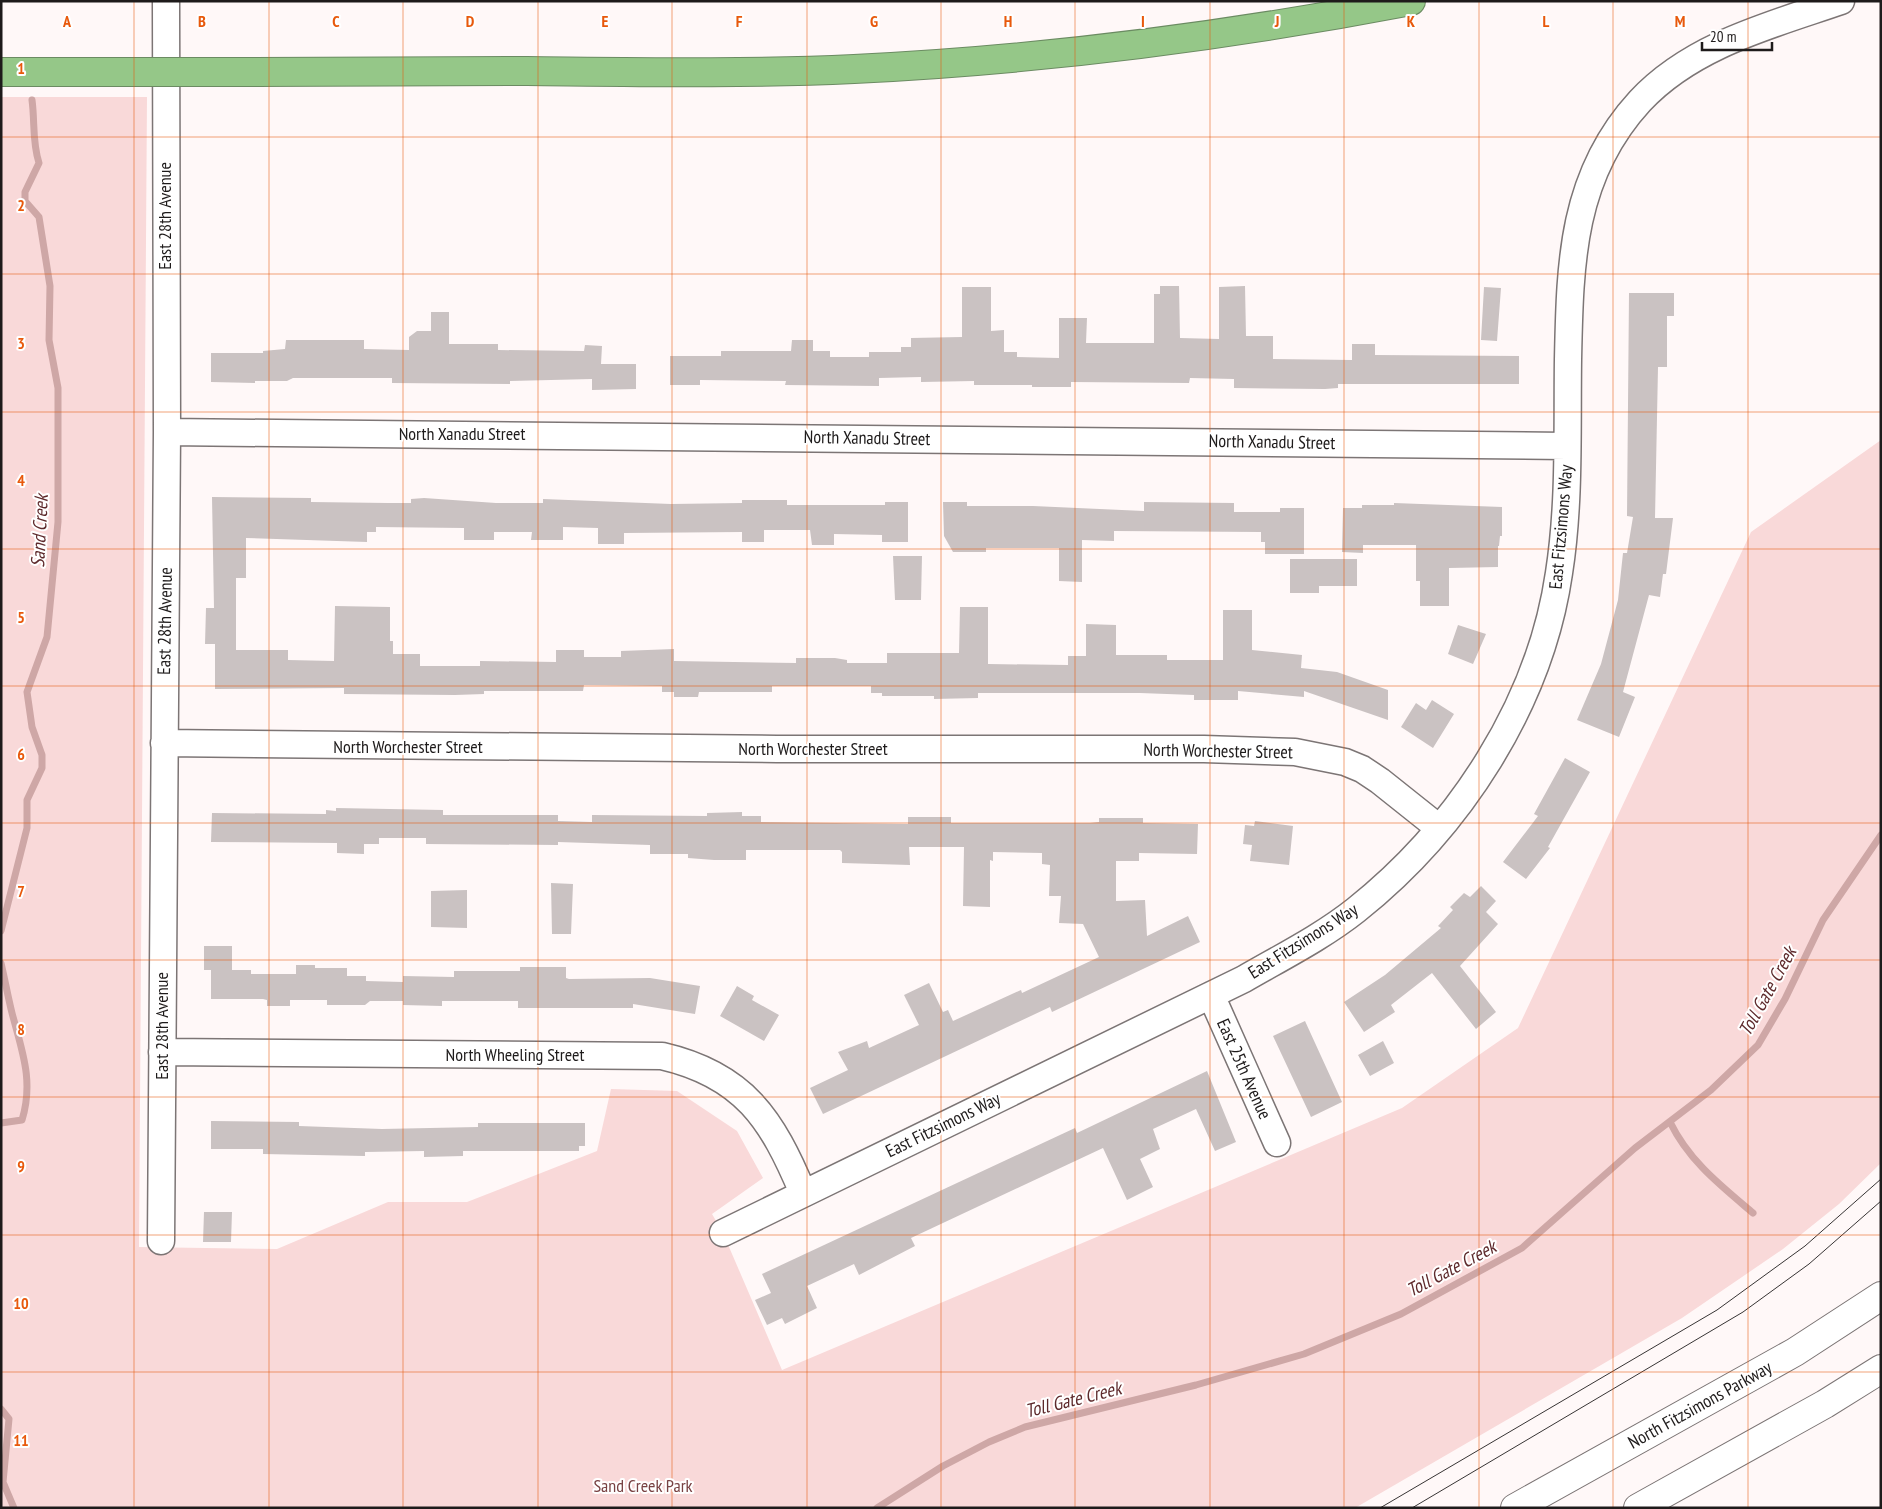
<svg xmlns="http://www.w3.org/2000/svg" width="1882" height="1509" viewBox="0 0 1882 1509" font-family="'PT Sans Narrow',sans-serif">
	<rect width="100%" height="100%" fill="#fff8f8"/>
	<path fill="#f9d9d9" d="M 1,97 L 147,97 L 139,1247 L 277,1249 L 388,1202 L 467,1202 L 597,1151 L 611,1089 L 677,1091 L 737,1131 L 763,1178 L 712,1214 L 723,1233 L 782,1370 L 1402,1108 L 1518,1028 L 1751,532 L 1881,440 L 1881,1163 L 1839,1204 L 1783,1249 L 1682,1318 L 1355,1508 L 1,1508 Z"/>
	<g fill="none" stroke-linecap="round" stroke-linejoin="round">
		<path stroke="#cea7a6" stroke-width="7" d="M 1,931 L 27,828 L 27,800 L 42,768 L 42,755 L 32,727 L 27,692 L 47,637 L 58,522 L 58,388 L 49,340 L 50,286 L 39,217 L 25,201 L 25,192 L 39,163 C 32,142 35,122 32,100
			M 1,963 C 5,980 8,997 12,1013 C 22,1051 34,1081 22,1120 L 1,1123
			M 1670,1122 C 1689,1161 1720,1185 1753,1213
			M 1,1409 L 9,1419 L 3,1482 L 14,1508
			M 877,1508 L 943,1466 L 989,1442 L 1025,1427 L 1196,1385 L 1304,1354 L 1401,1314 L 1522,1248 L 1635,1148 L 1711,1090 L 1758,1045 L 1785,999 L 1823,920 L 1881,835"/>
	</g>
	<path fill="#cac2c2" d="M 1160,286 L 1179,286 L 1180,338 L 1219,339 L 1219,287 L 1245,286 L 1246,336 L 1273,336 L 1273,359 L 1352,360 L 1352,344 L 1375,344 L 1375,355 L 1519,356 L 1519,384 L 1338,384 L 1338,388 L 1325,389 L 1234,388 L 1234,379 L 1190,378 L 1189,383 L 1071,382 L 1071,387 L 1032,387 L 1032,385 L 974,385 L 974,381 L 921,382 L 921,377 L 879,378 L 879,386 L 785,385 L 786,381 L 700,380 L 700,385 L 670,385 L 670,356 L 721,356 L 721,351 L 791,351 L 792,340 L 813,340 L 813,351 L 830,351 L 830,357 L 869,357 L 869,352 L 901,352 L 901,347 L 911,347 L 911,338 L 962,337 L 962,287 L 991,287 L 991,331 L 1004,330 L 1004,352 L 1017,352 L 1017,357 L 1059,358 L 1059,318 L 1087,318 L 1086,343 L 1154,343 L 1154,294 L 1160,294 Z
		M 1484,287 L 1501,288 L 1497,341 L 1481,340 Z
		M 1629,293 L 1674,293 L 1674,316 L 1667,316 L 1667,367 L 1658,367 L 1655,518 L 1673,518 L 1666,574 L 1663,574 L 1660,597 L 1649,595 L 1623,692 L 1635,697 L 1619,737 L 1577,720 L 1601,664 L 1618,600 L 1623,553 L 1627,553 L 1633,517 L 1627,516 Z
		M 431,312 L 449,312 L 449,344 L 498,344 L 498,350 L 584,351 L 585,345 L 602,346 L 601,364 L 636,364 L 636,389 L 592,390 L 592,379 L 510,381 L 510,384 L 392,383 L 392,378 L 293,378 L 287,381 L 255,381 L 255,383 L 211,382 L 211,353 L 263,353 L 263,351 L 285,349 L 286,340 L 364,340 L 364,349 L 409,350 L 409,337 L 417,331 L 431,331 Z
		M 212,497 L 311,498 L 311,502 L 388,503 L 411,503 L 411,499 L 424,498 L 496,503 L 543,503 L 543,499 L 671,504 L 742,503 L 742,500 L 787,500 L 787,505 L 885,505 L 885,502 L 908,502 L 908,542 L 882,542 L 882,535 L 834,534 L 834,545 L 812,545 L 810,530 L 764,530 L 764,542 L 742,542 L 742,532 L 624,533 L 624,544 L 598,544 L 598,528 L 563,527 L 563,540 L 531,540 L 532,532 L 494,532 L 494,540 L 464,540 L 464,528 L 376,527 L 376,532 L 367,532 L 367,542 L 246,538 L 246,578 L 236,578 L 236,650 L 288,650 L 288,660 L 334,661 L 335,606 L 390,607 L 390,641 L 393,641 L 393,654 L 420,654 L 420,666 L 480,666 L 480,661 L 556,662 L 556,650 L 584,650 L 584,657 L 621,657 L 621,651 L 674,649 L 674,661 L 796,663 L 796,658 L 835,658 L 847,660 L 847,663 L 887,663 L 887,653 L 959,653 L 960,607 L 988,607 L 988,664 L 1068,665 L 1068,656 L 1086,656 L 1086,624 L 1116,625 L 1116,655 L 1167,655 L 1167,660 L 1223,660 L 1223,610 L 1252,610 L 1252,650 L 1302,655 L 1301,668 L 1337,672 L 1388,690 L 1388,720 L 1304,691 L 1304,697 L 1238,691 L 1238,700 L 1194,700 L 1194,695 L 1140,693 L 978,693 L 978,698 L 934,699 L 934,696 L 882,696 L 882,693 L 871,693 L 871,686 L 772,686 L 772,692 L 699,692 L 698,697 L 674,697 L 674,692 L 662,692 L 662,686 L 584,685 L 583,691 L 484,691 L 484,694 L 455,695 L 344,694 L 344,688 L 215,689 L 215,644 L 205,644 L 206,608 L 214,608 Z
		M 943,502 L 967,502 L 967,506 L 1033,506 L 1144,511 L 1144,502 L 1234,503 L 1234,512 L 1280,512 L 1280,508 L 1304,508 L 1304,554 L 1265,554 L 1265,542 L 1261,542 L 1261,532 L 1114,531 L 1114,541 L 1082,540 L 1082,582 L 1059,581 L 1059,548 L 986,548 L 986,552 L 953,552 L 944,536 Z
		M 1394,503 L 1502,507 L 1502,536 L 1500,536 L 1499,546 L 1498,546 L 1498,567 L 1449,568 L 1449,606 L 1420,606 L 1420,581 L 1416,581 L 1416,545 L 1363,545 L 1363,553 L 1342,552 L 1343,508 L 1362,508 L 1362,505 L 1394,505 Z
		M 893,556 L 922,556 L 921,600 L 895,600 Z
		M 1290,559 L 1357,559 L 1357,586 L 1319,586 L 1319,593 L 1290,593 Z
		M 1458,625 L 1486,634 L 1473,664 L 1448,654 Z
		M 1432,700 L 1454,714 L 1433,748 L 1401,727 L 1416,703 L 1426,710 Z
		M 1565,758 L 1590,772 L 1548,847 L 1550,848 L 1526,879 L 1503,862 L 1538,816 L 1534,814 Z
		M 336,808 L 443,810 L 443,815 L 558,815 L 558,821 L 592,822 L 592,815 L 707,816 L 707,813 L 742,812 L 742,816 L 761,816 L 761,822 L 908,824 L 908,817 L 951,817 L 951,823 L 1090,823 L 1099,822 L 1099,818 L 1143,818 L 1143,823 L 1198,824 L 1197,854 L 1139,853 L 1139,861 L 1116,861 L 1116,901 L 1145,900 L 1147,936 L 1188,916 L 1200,942 L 1052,1012 L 1050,1007 L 823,1114 L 810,1088 L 848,1070 L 838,1052 L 867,1041 L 869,1048 L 919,1025 L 904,995 L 929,983 L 943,1012 L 948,1010 L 953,1021 L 1021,990 L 1022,993 L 1099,957 L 1083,924 L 1059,923 L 1061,896 L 1049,896 L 1050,865 L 1042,864 L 1042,853 L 993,852 L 993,861 L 990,860 L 990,907 L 963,906 L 964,847 L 909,847 L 910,865 L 842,863 L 842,852 L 840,850 L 746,850 L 746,860 L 714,860 L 688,858 L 688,854 L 650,854 L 650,845 L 558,842 L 558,845 L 426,844 L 426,838 L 379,838 L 379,844 L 364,844 L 364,854 L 337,853 L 337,843 L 211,842 L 212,813 L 326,814 L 326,810 L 336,811 Z
		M 1255,821 L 1293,826 L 1289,865 L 1250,861 L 1252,845 L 1243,844 L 1245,825 L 1254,826 Z
		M 551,883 L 573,884 L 571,934 L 552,934 Z
		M 1481,886 L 1496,901 L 1486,912 L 1498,924 L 1460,966 L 1496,1012 L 1476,1029 L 1432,973 L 1391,1005 L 1395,1012 L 1364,1032 L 1344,1002 L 1385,975 L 1441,928 L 1438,926 L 1453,910 L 1450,907 L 1464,893 L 1470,897 Z
		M 467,890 L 467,928 L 431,927 L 431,891 Z
		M 204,946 L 232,946 L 232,970 L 251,970 L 251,974 L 296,974 L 296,965 L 315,965 L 315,968 L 347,968 L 347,976 L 366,976 L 366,981 L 403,982 L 403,976 L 454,977 L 454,971 L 520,971 L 520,967 L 566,967 L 566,978 L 569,979 L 650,978 L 700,986 L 695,1014 L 633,1004 L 633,1008 L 518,1008 L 518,1001 L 442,1001 L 442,1006 L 403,1005 L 403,1001 L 370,1001 L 365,1005 L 327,1005 L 327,1000 L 290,1000 L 290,1006 L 267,1006 L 267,1000 L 263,999 L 211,999 L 211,970 L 204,970 Z
		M 737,986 L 754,996 L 752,1000 L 779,1015 L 764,1041 L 720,1016 Z
		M 1305,1021 L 1342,1102 L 1311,1117 L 1273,1036 Z
		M 1383,1041 L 1394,1063 L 1370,1076 L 1358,1055 Z
		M 1207,1071 L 1236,1142 L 1215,1151 L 1196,1109 L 1153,1129 L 1160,1149 L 1140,1159 L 1153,1187 L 1127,1200 L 1103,1148 L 911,1238 L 915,1246 L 859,1275 L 854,1264 L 807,1286 L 817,1308 L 785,1324 L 782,1318 L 767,1325 L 755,1300 L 771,1293 L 762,1274 L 1075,1128 L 1077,1133 Z
		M 211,1121 L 299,1122 L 299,1126 L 382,1129 L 478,1127 L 478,1123 L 585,1123 L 585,1146 L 579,1146 L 579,1151 L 463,1151 L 463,1156 L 424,1157 L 424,1151 L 365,1152 L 365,1156 L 263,1154 L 263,1149 L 211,1149 Z
		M 204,1212 L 232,1212 L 231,1242 L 203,1242 Z"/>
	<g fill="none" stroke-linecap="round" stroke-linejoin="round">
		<defs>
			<path id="minor" d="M 167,432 L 1566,446
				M 164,743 L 777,749 L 1204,749 L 1295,752 L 1345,762 L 1362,769 L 1380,781 L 1439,828
				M 1211,995 L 1277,1143
				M 162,1052 L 662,1056 C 744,1075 772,1119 803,1193
				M 723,1233 L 1244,979 C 1282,957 1322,937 1356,910 C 1459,828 1540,704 1559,573 C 1570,503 1567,430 1568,360 C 1570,264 1571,176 1640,101 C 1692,45 1771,25 1841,1
				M 161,1241 L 167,432 L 166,1"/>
			<path id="secondary" d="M 1515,1508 L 1795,1352 L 1881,1296
				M 1638,1508 L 1825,1404 L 1881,1369"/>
			<path id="motorway" d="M 252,72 C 344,72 435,71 527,71 C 636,72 745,74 854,69 C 1041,60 1228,36 1411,1"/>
		</defs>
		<use href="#minor" stroke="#7c7575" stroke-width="29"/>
		<use href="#secondary" stroke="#7c7575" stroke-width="30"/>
		<use href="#motorway" stroke="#6b8b62" stroke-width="30"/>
		<use href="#minor" stroke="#fff" stroke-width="26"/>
		<use href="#secondary" stroke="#fff" stroke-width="28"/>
		<use href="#motorway" stroke="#95c788" stroke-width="28"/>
		<path stroke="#373434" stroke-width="1" d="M 1380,1508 L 1717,1310 L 1805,1246 L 1881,1179
			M 1412,1508 L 1743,1312 L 1809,1264 L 1881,1201"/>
		<defs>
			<path id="motorway-bridge" d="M 1,72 L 252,72"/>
		</defs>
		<use href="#motorway-bridge" stroke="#6b8b62" stroke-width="30" stroke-linecap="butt"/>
		<use href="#motorway-bridge" stroke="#95c788" stroke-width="28"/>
	</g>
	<path fill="none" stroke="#e8590c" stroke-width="1" stroke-opacity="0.55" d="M 134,1 L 134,1508M 269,1 L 269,1508M 403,1 L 403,1508M 538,1 L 538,1508M 672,1 L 672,1508M 807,1 L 807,1508M 941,1 L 941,1508M 1075,1 L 1075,1508M 1210,1 L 1210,1508M 1344,1 L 1344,1508M 1479,1 L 1479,1508M 1613,1 L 1613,1508M 1748,1 L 1748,1508M 1,137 L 1881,137M 1,274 L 1881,274M 1,412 L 1881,412M 1,549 L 1881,549M 1,686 L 1881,686M 1,823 L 1881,823M 1,960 L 1881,960M 1,1097 L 1881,1097M 1,1235 L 1881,1235M 1,1372 L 1881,1372"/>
	<g text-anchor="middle" stroke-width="4" stroke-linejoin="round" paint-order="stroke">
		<g font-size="18" fill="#1e1b1b" stroke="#fff">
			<text transform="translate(165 216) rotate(-90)" y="6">East 28th Avenue</text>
			<text x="462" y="440">North Xanadu Street</text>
			<text transform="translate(867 438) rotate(1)" y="6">North Xanadu Street</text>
			<text transform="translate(1272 442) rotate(1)" y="6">North Xanadu Street</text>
			<text transform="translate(1561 527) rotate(-85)" y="6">East Fitzsimons Way</text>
			<text transform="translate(165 621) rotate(-89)" y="6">East 28th Avenue</text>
			<text x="408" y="753">North Worchester Street</text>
			<text x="813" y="755">North Worchester Street</text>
			<text transform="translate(1218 751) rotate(1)" y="6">North Worchester Street</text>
			<text transform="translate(1303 941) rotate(-32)" y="6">East Fitzsimons Way</text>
			<text transform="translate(162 1026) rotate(-90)" y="6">East 28th Avenue</text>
			<text x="515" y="1061">North Wheeling Street</text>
			<text transform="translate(1244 1069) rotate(66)" y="6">East 25th Avenue</text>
			<text transform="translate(943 1125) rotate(-26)" y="6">East Fitzsimons Way</text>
			<text transform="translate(1700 1405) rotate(-29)" y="6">North Fitzsimons Parkway</text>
		</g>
		<g font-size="18" fill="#784142" stroke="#fff">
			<text x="643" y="1492">Sand Creek Park</text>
		</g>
		<g font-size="19" font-style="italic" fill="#5e2a2c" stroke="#fff">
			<text transform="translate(39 531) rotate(-87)" y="7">Sand Creek</text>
			<text transform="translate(1767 991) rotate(-61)" y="7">Toll Gate Creek</text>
			<text transform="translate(1451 1268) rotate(-28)" y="7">Toll Gate Creek</text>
			<text transform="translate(1073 1399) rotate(-14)" y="7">Toll Gate Creek</text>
		</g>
	</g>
	<g font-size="16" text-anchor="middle" font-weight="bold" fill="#e8590c" stroke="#fff" stroke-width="4" stroke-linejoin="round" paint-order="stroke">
		<text x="67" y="27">A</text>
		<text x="202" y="27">B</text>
		<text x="336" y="27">C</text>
		<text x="470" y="27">D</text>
		<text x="605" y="27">E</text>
		<text x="739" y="27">F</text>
		<text x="874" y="27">G</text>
		<text x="1008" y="27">H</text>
		<text x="1143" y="27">I</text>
		<text x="1277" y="27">J</text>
		<text x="1411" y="27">K</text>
		<text x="1546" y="27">L</text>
		<text x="1680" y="27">M</text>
		<text x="21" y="74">1</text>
		<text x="21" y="211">2</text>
		<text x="21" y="349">3</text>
		<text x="21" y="486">4</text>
		<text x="21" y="623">5</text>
		<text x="21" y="760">6</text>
		<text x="21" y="897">7</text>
		<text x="21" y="1035">8</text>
		<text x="21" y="1172">9</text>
		<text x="21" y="1309">10</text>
		<text x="21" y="1446">11</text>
	</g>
	<rect width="1882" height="1509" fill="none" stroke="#1e1b1b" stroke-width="5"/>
	<path d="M1702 42v8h70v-8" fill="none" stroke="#1e1b1b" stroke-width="2.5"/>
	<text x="1710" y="42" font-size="15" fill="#1e1b1b" stroke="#ffffff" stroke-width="4" paint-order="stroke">20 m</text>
</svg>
